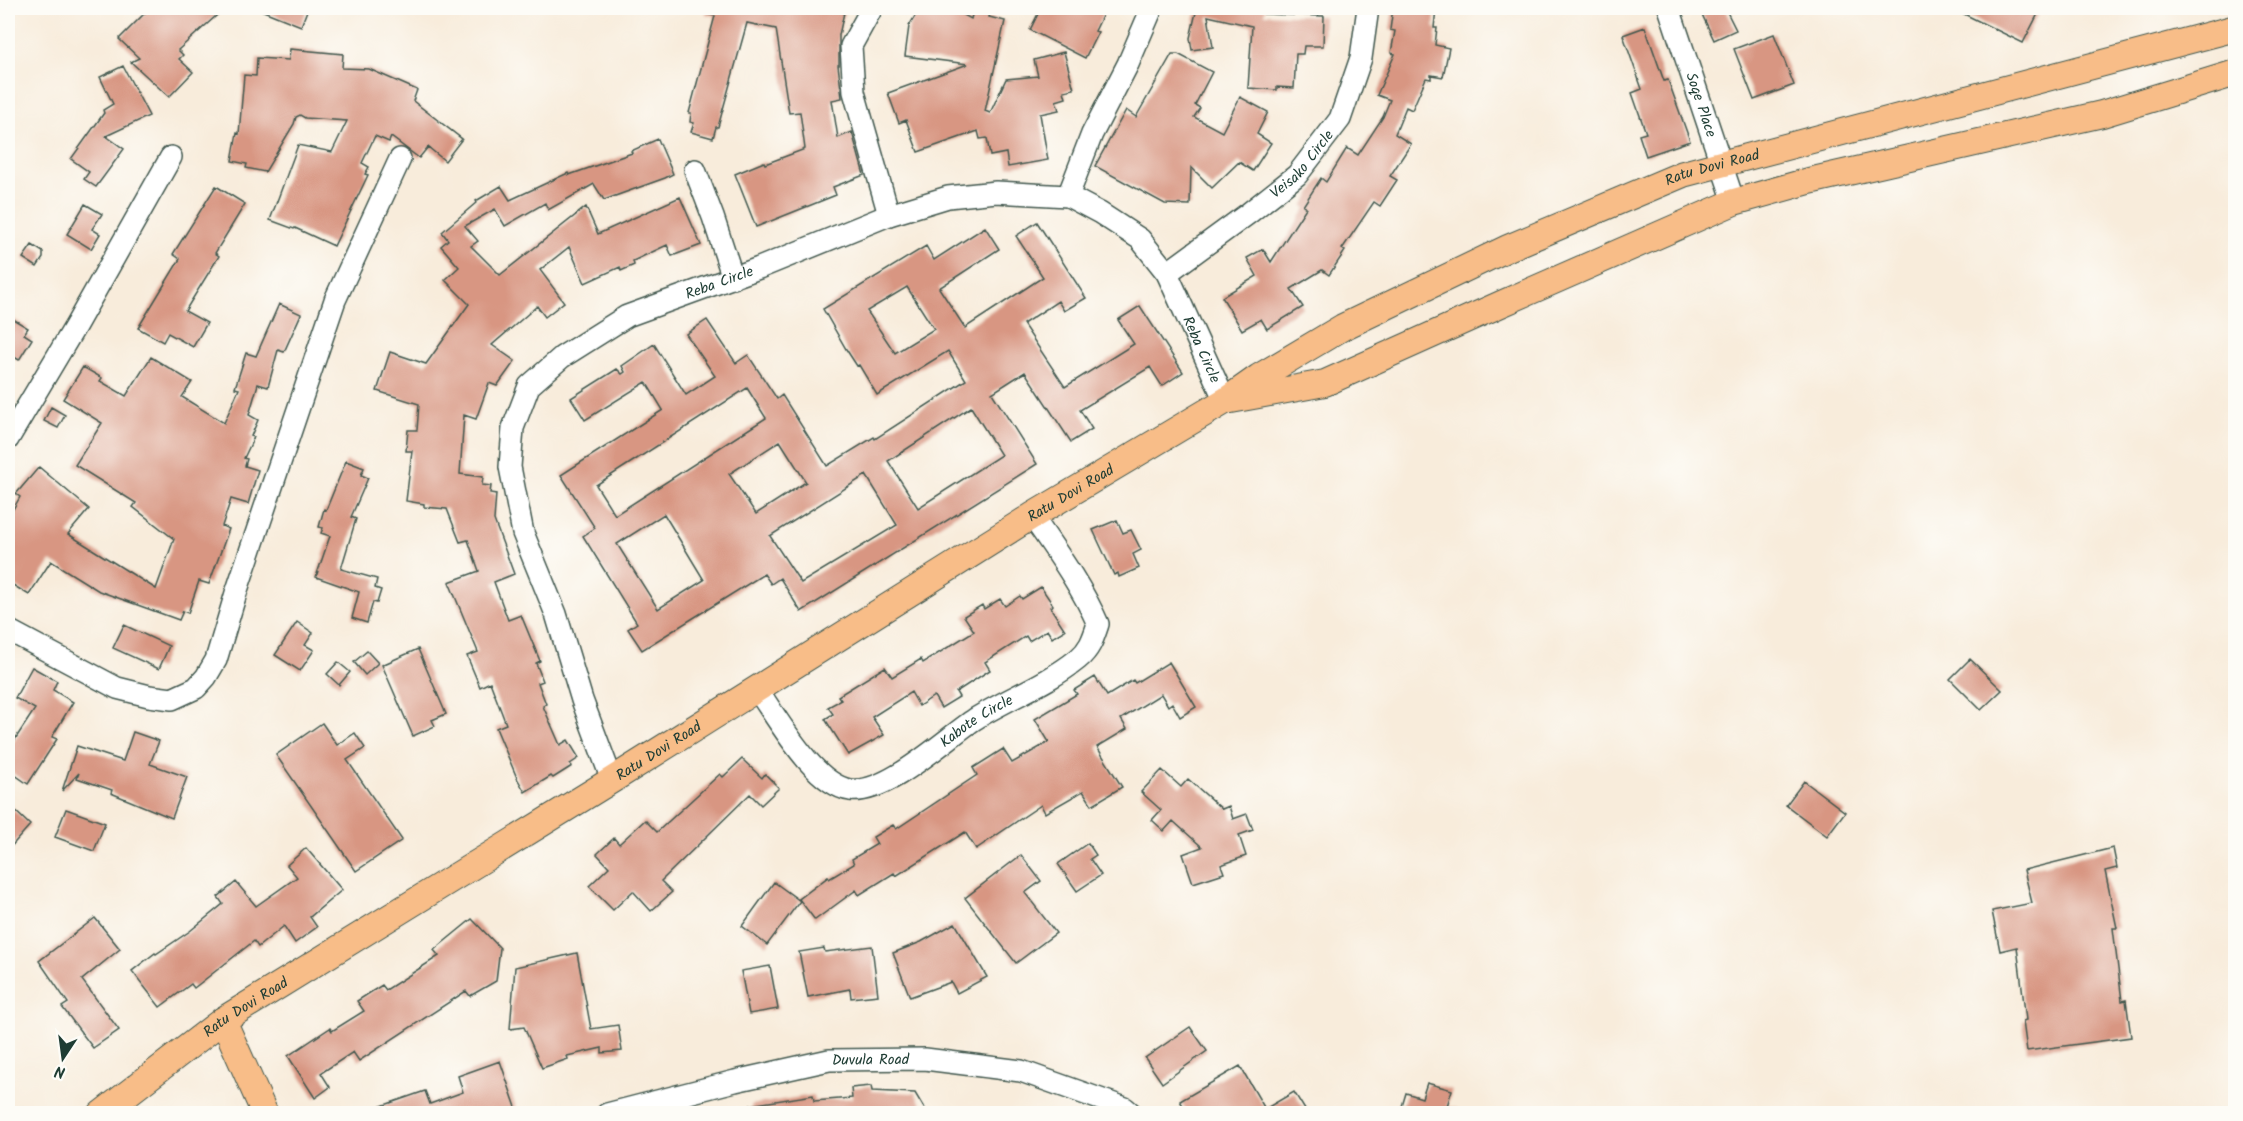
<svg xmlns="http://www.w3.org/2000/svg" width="2243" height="1121" viewBox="0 0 2243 1121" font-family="Kalam,sans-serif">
	<rect width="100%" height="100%" fill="#fdfcf7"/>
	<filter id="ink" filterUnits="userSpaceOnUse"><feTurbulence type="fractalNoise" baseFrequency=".0167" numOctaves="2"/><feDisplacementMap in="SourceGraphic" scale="12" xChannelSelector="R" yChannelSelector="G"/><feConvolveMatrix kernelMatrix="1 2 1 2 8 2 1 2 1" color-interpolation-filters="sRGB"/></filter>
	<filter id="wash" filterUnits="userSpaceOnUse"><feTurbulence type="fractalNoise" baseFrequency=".008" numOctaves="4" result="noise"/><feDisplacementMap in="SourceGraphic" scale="24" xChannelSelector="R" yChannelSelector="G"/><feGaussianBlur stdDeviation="1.35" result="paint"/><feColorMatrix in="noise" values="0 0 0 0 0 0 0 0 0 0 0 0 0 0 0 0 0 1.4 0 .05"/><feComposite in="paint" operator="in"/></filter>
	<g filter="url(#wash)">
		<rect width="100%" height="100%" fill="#f8ecdb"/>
		<g id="blocks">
			<path fill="#d89682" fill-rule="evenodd" d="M 150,8 L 225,8 L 178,50 L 183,55 L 179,59 L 193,72 L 169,97 L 131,62 L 139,58 L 119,39 Z
				M 256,8 L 308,8 L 301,26 Z
				M 707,8 L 845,8 L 839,35 L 839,65 L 838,65 L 842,98 L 832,100 L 838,138 L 852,132 L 864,175 L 833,187 L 836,195 L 756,227 L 735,174 L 764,162 L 765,164 L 805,149 L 800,112 L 789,113 L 776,29 L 747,23 L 718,127 L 716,127 L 713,138 L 691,132 L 694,123 L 690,122 L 691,113 L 689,113 L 715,16 L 706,14 Z
				M 920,8 L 951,8 L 971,19 L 974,8 L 991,8 L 989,17 L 1005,21 L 985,111 L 990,113 L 1006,79 L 1038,76 L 1034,60 L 1064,52 L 1074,89 L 1064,91 L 1066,98 L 1056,101 L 1059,110 L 1040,114 L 1048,160 L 1008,167 L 1006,153 L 990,156 L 987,138 L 980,139 L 978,131 L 918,152 L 906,120 L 899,123 L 888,93 L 968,64 L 905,56 L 909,26 Z
				M 1041,8 L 1106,8 L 1095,31 L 1098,32 L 1085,58 L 1030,30 Z
				M 1197,8 L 1266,8 L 1264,14 L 1324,16 L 1323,46 L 1304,46 L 1303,54 L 1296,54 L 1294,88 L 1277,87 L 1277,90 L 1248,88 L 1252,26 L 1208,16 L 1213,47 L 1192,50 L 1190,38 Z
				M 1393,8 L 1436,8 L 1434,28 L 1437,28 L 1435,45 L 1449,48 L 1443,77 L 1431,75 L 1431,79 L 1426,78 L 1412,110 L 1406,107 L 1395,134 L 1411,144 L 1390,176 L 1397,180 L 1380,206 L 1374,202 L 1342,249 L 1345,251 L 1329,275 L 1322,270 L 1291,289 L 1303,307 L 1267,329 L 1261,319 L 1242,330 L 1222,297 L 1257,276 L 1247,258 L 1263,249 L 1271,262 L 1306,208 L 1303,206 L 1321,178 L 1326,182 L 1347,148 L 1358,155 L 1383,117 L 1390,100 L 1377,95 L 1395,54 L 1391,53 L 1395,31 L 1390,30 Z
				M 1699,8 L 1725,8 L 1736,30 L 1714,40 Z
				M 1952,8 L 2041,8 L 2023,43 Z
				M 1645,27 L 1664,81 L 1668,80 L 1690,141 L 1646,156 L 1639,135 L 1646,133 L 1632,93 L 1642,89 L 1623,35 Z
				M 1774,34 L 1794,85 L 1754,100 L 1734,49 Z
				M 290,49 L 343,54 L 342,68 L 369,69 L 417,90 L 413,101 L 462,139 L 445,161 L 428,147 L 419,158 L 391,137 L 389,142 L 375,136 L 362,163 L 369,167 L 365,174 L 368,175 L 334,246 L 295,228 L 294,229 L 270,220 L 298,145 L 332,152 L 347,121 L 305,118 L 300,115 L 296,117 L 294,124 L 265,172 L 246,168 L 247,164 L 232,161 L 237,133 L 239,134 L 244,75 L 256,76 L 257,58 L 289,60 Z
				M 1172,54 L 1178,54 L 1212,72 L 1195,105 L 1200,108 L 1194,117 L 1222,132 L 1240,97 L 1268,112 L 1257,134 L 1271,143 L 1253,171 L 1239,162 L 1212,188 L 1191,167 L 1190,205 L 1165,204 L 1095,166 L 1126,110 L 1136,117 Z
				M 123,66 L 149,116 L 106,136 L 124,149 L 96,187 L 84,179 L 89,172 L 71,159 L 104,113 L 103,110 L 113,104 L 100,77 Z
				M 658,139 L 673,174 L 665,178 L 604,200 L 594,184 L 548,210 L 545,203 L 505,226 L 495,209 L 465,226 L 478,241 L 471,246 L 500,275 L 586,207 L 598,234 L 680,197 L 701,245 L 672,256 L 667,245 L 633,261 L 634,265 L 621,271 L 620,267 L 585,283 L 569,247 L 540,270 L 564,302 L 545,317 L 537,306 L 492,345 L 515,361 L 497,386 L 489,383 L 476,419 L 464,415 L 460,474 L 483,477 L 482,485 L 491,486 L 490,493 L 496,494 L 494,520 L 514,574 L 494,582 L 508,620 L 521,615 L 540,661 L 536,663 L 543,681 L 538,683 L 546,704 L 543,706 L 560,745 L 568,740 L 579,758 L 570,764 L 572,766 L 553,778 L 551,776 L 525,792 L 517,778 L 496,728 L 506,724 L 490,682 L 480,687 L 467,656 L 478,652 L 449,582 L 479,571 L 468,540 L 460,542 L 447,509 L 424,507 L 424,504 L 406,501 L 412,451 L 406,451 L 408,430 L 417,430 L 419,404 L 377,391 L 390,352 L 426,364 L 469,304 L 445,280 L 459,267 L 441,246 L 448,240 L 442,232 L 477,202 L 476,201 L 501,186 L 510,200 L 568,173 L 569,175 L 632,153 L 631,151 Z
				M 216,186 L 245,204 L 215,253 L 219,256 L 185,311 L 207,323 L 193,347 L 168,333 L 163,342 L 138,328 L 180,259 L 173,254 Z
				M 85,204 L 102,214 L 92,229 L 100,234 L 91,249 L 67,234 Z
				M 1037,222 L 1086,298 L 1064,311 L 1058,301 L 1023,324 L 1065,387 L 1134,344 L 1118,320 L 1140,306 L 1183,372 L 1162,386 L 1150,367 L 1080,410 L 1092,429 L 1071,442 L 1025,372 L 992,393 L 1037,464 L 801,612 L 780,578 L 771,584 L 764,574 L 642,650 L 628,629 L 637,623 L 583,536 L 595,528 L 561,475 L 663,410 L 646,382 L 585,420 L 571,398 L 617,369 L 622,374 L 625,372 L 622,366 L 654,344 L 686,395 L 715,376 L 686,334 L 707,320 L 736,363 L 748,355 L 777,399 L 782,395 L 827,466 L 874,437 L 875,439 L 966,380 L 948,351 L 877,395 L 859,365 L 857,366 L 846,349 L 823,309 L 926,246 L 934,260 L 985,227 L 999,249 L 939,288 L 965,328 L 1043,277 L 1016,236 ZM 907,287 L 934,329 L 895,353 L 867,311 ZM 747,388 L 766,418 L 615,515 L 596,485 ZM 971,407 L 1001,455 L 918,508 L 888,461 ZM 780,441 L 806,482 L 756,514 L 729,474 ZM 866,475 L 897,525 L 801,583 L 770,536 ZM 664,514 L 704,580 L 658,609 L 617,544 Z
				M 32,245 L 43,252 L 43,258 L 37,267 L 23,258 Z
				M 279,304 L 301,314 L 284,352 L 278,350 L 268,387 L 258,384 L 249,415 L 258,420 L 251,436 L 254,437 L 244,458 L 247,459 L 245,466 L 258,470 L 248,504 L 231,499 L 222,526 L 229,529 L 209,584 L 199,581 L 188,613 L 183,611 L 179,620 L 99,591 L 51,561 L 29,595 L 8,582 L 8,518 L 20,497 L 16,494 L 39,467 L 89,509 L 68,534 L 156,589 L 174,539 L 133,507 L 136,503 L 75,465 L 102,423 L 63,399 L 83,367 L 102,378 L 100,381 L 126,396 L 151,357 L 192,382 L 182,397 L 224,423 L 239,389 L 235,388 L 246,353 L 256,356 Z
				M 8,316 L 28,328 L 24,334 L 32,339 L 19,360 L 11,355 L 8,362 Z
				M 51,407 L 65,415 L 58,428 L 44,421 Z
				M 346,461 L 364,468 L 361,475 L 368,478 L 351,517 L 356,519 L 341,569 L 377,579 L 375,588 L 381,590 L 377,603 L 373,602 L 367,623 L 352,618 L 359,592 L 316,577 L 330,536 L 321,533 L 323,528 L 319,527 L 324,509 L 326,510 Z
				M 1117,520 L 1123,533 L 1131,530 L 1141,550 L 1133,554 L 1139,568 L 1119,577 L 1118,573 L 1114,575 L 1093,530 Z
				M 1041,587 L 1053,605 L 1050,607 L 1065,630 L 1052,638 L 1047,630 L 1029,641 L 1026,636 L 985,662 L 990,670 L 956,692 L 959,697 L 941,708 L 934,696 L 919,706 L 911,692 L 872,717 L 884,735 L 848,755 L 825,719 L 833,714 L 828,707 L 841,700 L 838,696 L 885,667 L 892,677 L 921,659 L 923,663 L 974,631 L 964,616 L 982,605 L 984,609 L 1000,599 L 1005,606 L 1020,596 L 1022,599 Z
				M 297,622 L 313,633 L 305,645 L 314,650 L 300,671 L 275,655 Z
				M 124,625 L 169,646 L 159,669 L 113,648 Z
				M 418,649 L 446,714 L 432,720 L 435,726 L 413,736 L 382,665 Z
				M 367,651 L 378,663 L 365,675 L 354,662 Z
				M 1970,659 L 2002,690 L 1981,710 L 1950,679 Z
				M 338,662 L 350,672 L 339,685 L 327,674 Z
				M 1169,662 L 1196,707 L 1180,717 L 1172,703 L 1168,706 L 1161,694 L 1121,719 L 1127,729 L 1097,747 L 1122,787 L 1092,805 L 1083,791 L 1045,813 L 1041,805 L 976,849 L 965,832 L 896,876 L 894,873 L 859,895 L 856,890 L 815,920 L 799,899 L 828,877 L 829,879 L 854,864 L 852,859 L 877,844 L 873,837 L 893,825 L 896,829 L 977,775 L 973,768 L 1003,749 L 1012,763 L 1049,742 L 1035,719 L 1077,694 L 1074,690 L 1095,677 L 1107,696 L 1133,680 L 1135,683 Z
				M 32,667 L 57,681 L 53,690 L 73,702 L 52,737 L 57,739 L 28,784 L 8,770 L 8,750 L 35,709 L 15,698 Z
				M 322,723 L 337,745 L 355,733 L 365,748 L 347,760 L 402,840 L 356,871 L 276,755 Z
				M 133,732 L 159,741 L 150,764 L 187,777 L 172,818 L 111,793 L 112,790 L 77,778 L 79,773 L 62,791 L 77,746 L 123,761 Z
				M 742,759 L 762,778 L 765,774 L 779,788 L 761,805 L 750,794 L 661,881 L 672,892 L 651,911 L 633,891 L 613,910 L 589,886 L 609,867 L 597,854 L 614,838 L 619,844 L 645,820 L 657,832 L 720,774 L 723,777 Z
				M 1162,770 L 1181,787 L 1188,779 L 1222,809 L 1229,806 L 1233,819 L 1247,814 L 1253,830 L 1239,835 L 1246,856 L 1221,865 L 1224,873 L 1193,883 L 1183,854 L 1202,847 L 1173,821 L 1164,831 L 1152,820 L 1161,810 L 1141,792 Z
				M 1804,781 L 1845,812 L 1827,836 L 1786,805 Z
				M 8,804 L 30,825 L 8,850 Z
				M 66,809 L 105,823 L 94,851 L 55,837 Z
				M 1088,843 L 1096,855 L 1090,859 L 1101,875 L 1077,891 L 1058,864 Z
				M 306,848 L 342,890 L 310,917 L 317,927 L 295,943 L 284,926 L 258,947 L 254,941 L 194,988 L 191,984 L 160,1007 L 132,971 L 155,953 L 156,954 L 190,931 L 223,904 L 218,897 L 236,882 L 256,906 L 297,877 L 287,865 Z
				M 2113,848 L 2117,868 L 2105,871 L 2117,928 L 2113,928 L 2122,1001 L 2126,1000 L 2131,1037 L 2027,1051 L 2023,1021 L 2026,1020 L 2017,947 L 2000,951 L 1992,911 L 2032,903 L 2024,870 Z
				M 1021,855 L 1041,881 L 1025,893 L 1056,933 L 1016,963 L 965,898 Z
				M 774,882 L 800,901 L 767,945 L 742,926 Z
				M 95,918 L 120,949 L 82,980 L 119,1030 L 93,1048 L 62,1007 L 68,1003 L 39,961 Z
				M 472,919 L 500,948 L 496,981 L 470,996 L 466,991 L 359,1061 L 353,1052 L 321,1073 L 330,1087 L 315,1098 L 288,1056 L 330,1028 L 332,1031 L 364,1011 L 357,1001 L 382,985 L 386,990 L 439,956 L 434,950 Z
				M 955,923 L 987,977 L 957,993 L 951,982 L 910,997 L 893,953 L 921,942 Z
				M 872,946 L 878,995 L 851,998 L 850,989 L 808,997 L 799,952 L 824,948 L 825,952 Z
				M 577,953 L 591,1029 L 618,1025 L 622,1051 L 602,1053 L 602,1048 L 567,1056 L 568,1059 L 542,1068 L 524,1027 L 510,1029 L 515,967 Z
				M 770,966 L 778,1009 L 749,1014 L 741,971 Z
				M 1190,1027 L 1207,1051 L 1162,1083 L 1145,1058 Z
				M 500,1061 L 518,1113 L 367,1113 L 367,1111 L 425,1091 L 430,1104 L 463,1092 L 458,1076 Z
				M 1240,1066 L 1265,1109 L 1294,1092 L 1307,1113 L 1188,1113 L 1180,1101 Z
				M 1427,1083 L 1452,1090 L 1447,1106 L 1461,1110 L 1461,1113 L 1400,1113 L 1406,1093 L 1422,1098 Z
				M 871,1086 L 872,1091 L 915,1093 L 927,1113 L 752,1113 L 751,1105 L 813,1095 L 814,1101 L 852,1098 L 851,1088 Z"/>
		</g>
	</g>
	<g filter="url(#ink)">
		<use href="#blocks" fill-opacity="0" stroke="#40574d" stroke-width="1.5"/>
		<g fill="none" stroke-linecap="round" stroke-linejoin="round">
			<defs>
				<g id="minor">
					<path d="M 872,8 L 851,46 L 854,92 L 889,215"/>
					<path id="s1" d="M 1669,8 L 1734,202"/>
					<path d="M 695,170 L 713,217 L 733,278"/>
					<path d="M 1068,196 L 1092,134 L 1128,64 L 1152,8"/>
					<path id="s2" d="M 1167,273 L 1249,213 L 1297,175 L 1340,119 L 1361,58 L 1368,8"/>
					<path d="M 8,439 L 76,325 L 171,157"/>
					<path d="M 8,630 L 117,688 L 149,696 L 172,699 L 196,688 L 206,677 L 216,660 L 236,593 L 335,300 L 400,159"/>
					<path id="s3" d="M 756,688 C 777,717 813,784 850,790 C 887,795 946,738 975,719 C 1009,698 1047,684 1078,659 C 1090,649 1093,639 1098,624 C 1081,585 1056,551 1032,516"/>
					<path id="s4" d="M 612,780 L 582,700 L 556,614 L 523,533 L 510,467 L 513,428 L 529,386 L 562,357 L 627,316 L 759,268 L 889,215 L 948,197 L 996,192 L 1068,196 L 1100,213 L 1140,239 L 1167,273 L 1225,401"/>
					<path id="s5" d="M 607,1114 L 735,1081 L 829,1060 L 925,1059 L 1021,1071 L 1125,1108 L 1132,1114"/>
				</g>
				<g id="major">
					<path d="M 1231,400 L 1325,383 L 1501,304 L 1734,202 L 1809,181 L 2102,114 L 2236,73"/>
					<path d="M 223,1020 L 265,1114"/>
					<path id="s6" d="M 101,1114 L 223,1020 L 612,780 L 1032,516 L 1225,401 L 1259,377 L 1343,327 L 1508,248 L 1683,174 L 2236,28"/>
				</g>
			</defs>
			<use href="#minor" stroke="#40574d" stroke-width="24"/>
			<use href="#major" stroke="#40574d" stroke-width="28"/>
			<use href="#minor" stroke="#fff" stroke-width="21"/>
			<use href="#major" stroke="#f8bd88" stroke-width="26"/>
		</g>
	</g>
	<g text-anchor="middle" stroke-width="4.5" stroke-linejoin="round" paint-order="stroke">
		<g font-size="15" fill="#1f3d34" stroke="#fdfcf7">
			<text dy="5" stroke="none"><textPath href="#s1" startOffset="102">Soqe Place</textPath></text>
			<text dy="5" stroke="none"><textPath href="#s2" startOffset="174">Veisako Circle</textPath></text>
			<text dy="5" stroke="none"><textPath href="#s6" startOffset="1874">Ratu Dovi Road</textPath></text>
			<text dy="5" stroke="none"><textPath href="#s4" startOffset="633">Reba Circle</textPath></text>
			<text dy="5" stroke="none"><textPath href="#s4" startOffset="1209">Reba Circle</textPath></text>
			<text dy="5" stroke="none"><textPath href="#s6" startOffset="1152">Ratu Dovi Road</textPath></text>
			<text dy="5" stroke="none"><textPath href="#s3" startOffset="288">Kabote Circle</textPath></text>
			<text dy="5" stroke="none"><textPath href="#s6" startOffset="666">Ratu Dovi Road</textPath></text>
			<text dy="5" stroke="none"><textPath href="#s6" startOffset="180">Ratu Dovi Road</textPath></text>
			<text dy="5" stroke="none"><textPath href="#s5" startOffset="270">Duvula Road</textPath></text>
		</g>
	</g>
	<rect width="2243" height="1121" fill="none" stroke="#fdfcf7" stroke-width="30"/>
	<g transform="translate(63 1058) rotate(193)" stroke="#fdfcf7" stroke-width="4.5" paint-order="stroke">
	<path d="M0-4.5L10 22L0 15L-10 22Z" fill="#1f3d34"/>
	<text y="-9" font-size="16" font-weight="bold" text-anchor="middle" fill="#1f3d34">N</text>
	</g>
</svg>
